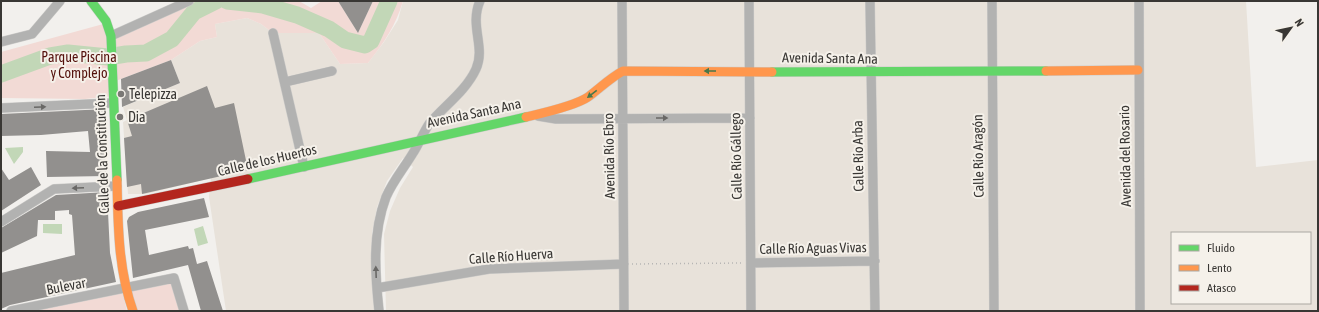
<svg xmlns="http://www.w3.org/2000/svg" width="1319" height="312" viewBox="0 0 1319 312" font-family="'Asap Condensed',sans-serif">
	<rect width="100%" height="100%" fill="#f2f0ed"/>
	<path fill="#e8e2da" fill-rule="evenodd" d="M 403,1 L 1246,1 L 1256,167 L 1318,160 L 1318,311 L 386,311 L 384,234 L 390,211 L 400,188 L 413,167 L 403,158 L 387,181 L 377,207 L 372,233 L 375,311 L 226,311 L 209,197 L 211,178 L 146,194 L 128,194 L 123,122 L 127,120 L 123,107 L 180,83 L 171,60 L 200,41 L 217,37 L 215,24 L 247,18 L 261,24 L 273,33 L 319,33 L 340,64 L 368,63 L 384,42 L 398,20 ZM 1172,233 L 1310,233 L 1310,303 L 1172,303 Z"/>
	<path fill="#f2dad5" d="M 189,1 L 299,1 L 311,8 L 322,1 L 338,1 L 358,33 L 373,1 L 403,1 C 396,25 384,43 368,63 L 340,64 L 319,33 L 273,33 L 261,24 L 247,18 L 215,24 L 217,37 L 200,41 L 171,60 L 113,82 L 113,96 L 85,99 L 1,98 L 1,52 L 107,23 L 111,35 Z
		M 172,281 L 182,311 L 136,311 L 129,290 Z
		M 122,291 L 127,311 L 23,311 Z"/>
	<path fill="#c2d7b7" d="M 23,147 L 23,152 L 14,164 L 5,148 Z
		M 43,224 L 62,224 L 62,234 L 43,233 Z
		M 203,226 L 208,243 L 198,246 L 194,229 Z"/>
	<g fill="none" stroke-linecap="round" stroke-linejoin="round">
		<path stroke="#c2d7b7" stroke-width="17" d="M 227,1 L 263,5 L 297,15 L 329,29 L 345,40 L 365,45 L 371,41 L 389,1
			M 1,74 L 50,56 L 68,53 L 108,57 L 126,54 L 146,53 L 172,39 L 194,12 L 216,1"/>
	</g>
	<path fill="#92908e" d="M 338,1 L 373,1 L 358,33 Z
		M 171,60 L 180,83 L 122,107 L 121,79 Z
		M 207,86 L 215,108 L 234,103 L 248,170 L 142,194 L 141,184 L 127,187 L 124,138 L 132,136 L 127,120 Z
		M 106,109 L 106,114 L 104,115 L 106,176 L 47,177 L 46,151 L 90,152 L 88,131 L 41,135 L 1,136 L 1,114 Z
		M 31,167 L 41,185 L 1,211 L 1,168 L 9,180 Z
		M 107,192 L 110,253 L 116,282 L 10,305 L 1,309 L 1,273 L 75,255 L 72,215 L 69,214 L 69,210 L 55,211 L 55,220 L 38,220 L 37,236 L 1,253 L 1,228 L 56,195 Z
		M 204,198 L 209,217 L 145,230 L 149,255 L 188,246 L 189,249 L 193,248 L 197,264 L 207,261 L 223,311 L 201,311 L 188,265 L 133,278 L 127,221 L 129,217 L 138,212 Z"/>
	<g fill="none" stroke-linecap="round" stroke-linejoin="round">
		<defs>
			<path id="street" d="M 622,1 L 624,311
				M 749,1 L 751,311
				M 870,1 L 875,311
				M 992,1 L 994,311
				M 1139,1 L 1140,311
				M 273,33 L 304,167
				M 111,36 L 189,1
				M 1,42 L 32,34 L 60,1
				M 285,82 L 332,71
				M 1,108 L 113,103
				M 538,116 L 556,119 L 750,118
				M 1,222 L 54,189 L 117,186
				M 751,263 L 875,261
				M 377,288 L 489,269 L 624,264
				M 11,311 L 174,278 L 184,311
				M 379,311 C 375,273 372,234 386,197 C 393,181 404,168 413,153 C 419,144 423,133 429,124 C 444,106 466,91 476,69 C 486,47 469,26 480,1"/>
			<path id="fast" d="M 91,1 L 106,21 L 111,36 L 117,180
				M 772,72 L 1046,71
				M 248,179 L 526,117"/>
			<path id="slow" d="M 1046,71 L 1138,70
				M 526,117 C 543,113 575,106 588,97 C 600,88 610,78 623,71 L 772,72
				M 117,180 C 118,224 118,269 133,311"/>
			<path id="jam" d="M 118,206 L 248,179"/>
		</defs>
		<use href="#street" stroke="#cccbc9" stroke-width="10"/>
		<use href="#fast" stroke="#cccbc9" stroke-width="10"/>
		<use href="#slow" stroke="#cccbc9" stroke-width="10"/>
		<use href="#jam" stroke="#cccbc9" stroke-width="10"/>
		<path stroke="#b6b5b4" stroke-width="1.5" stroke-dasharray="1 3" stroke-linecap="butt" d="M 632,264 L 742,263"/>
		<use href="#street" stroke="#b2b2b1" stroke-width="9"/>
		<use href="#fast" stroke="#63d668" stroke-width="9"/>
		<use href="#slow" stroke="#ff974d" stroke-width="9"/>
		<use href="#jam" stroke="#b3261e" stroke-width="9"/>
	</g>
	<defs><path id="oneway-solid" d="M-6-.8H1V-3.2L6.5 0L1 3.2V.8H-6Z"/></defs>
	<g fill="#4a7749">
		<use href="#oneway-solid" transform="translate(710 71) rotate(180)"/>
		<use href="#oneway-solid" transform="translate(592 94) rotate(142)"/>
	</g>
	<g fill="#696866">
		<use href="#oneway-solid" transform="translate(40 107) rotate(-3)"/>
		<use href="#oneway-solid" transform="translate(662 118)"/>
		<use href="#oneway-solid" transform="translate(78 188) rotate(177)"/>
		<use href="#oneway-solid" transform="translate(376 272) rotate(-92)"/>
	</g>
	<g fill="#7a7875" stroke="#f5f1ea" stroke-width="1.5">
		<circle cx="121" cy="94" r="4"/>
		<circle cx="120" cy="117" r="4"/>
	</g>
	<g text-anchor="middle" stroke-width="4" stroke-linejoin="round" paint-order="stroke">
		<g font-size="14" fill="#54110c" stroke="#f5f1ea">
			<text x="79" y="62">Parque Piscina<tspan x="79" dy="16">y Complejo</tspan></text>
		</g>
		<g font-size="14" fill="#393734" stroke="#f5f1ea">
			<text transform="translate(830 58) rotate(1)" y="5">Avenida Santa Ana</text>
			<text transform="translate(474 113) rotate(-12)" y="5">Avenida Santa Ana</text>
			<text transform="translate(102 154) rotate(-92)" y="5">Calle de la Constitución</text>
			<text transform="translate(609 156) rotate(-91)" y="5">Avenida Río Ebro</text>
			<text transform="translate(736 156) rotate(-91)" y="5">Calle Río Gállego</text>
			<text transform="translate(858 156) rotate(-91)" y="5">Calle Río Arba</text>
			<text transform="translate(978 156) rotate(-91)" y="5">Calle Río Aragón</text>
			<text transform="translate(1125 156) rotate(-91)" y="5">Avenida del Rosario</text>
			<text transform="translate(267 160) rotate(-13)" y="5">Calle de los Huertos</text>
			<text transform="translate(813 248) rotate(-1)" y="5">Calle Río Aguas Vivas</text>
			<text transform="translate(511 256) rotate(-4)" y="5">Calle Río Huerva</text>
			<text transform="translate(66 286) rotate(-11)" y="5">Bulevar</text>
		</g>
		<g font-size="14" fill="#393734" stroke="#f5f1ea" text-anchor="start">
			<text x="129" y="99">Telepizza</text>
			<text x="128" y="122">Dia</text>
		</g>
	</g>
	<rect width="1319" height="312" fill="none" stroke="#393734" stroke-width="4"/>
	<rect x="1171" y="232" width="140" height="72" fill="#f5f1ea" stroke="#aaa7a1"/>
	<rect x="1179" y="245" width="20" height="6" fill="#63d668" stroke="#aaa7a1"/>
	<text x="1207" y="252" font-size="12" fill="#393734">Fluido</text>
	<rect x="1179" y="265" width="20" height="6" fill="#ff974d" stroke="#aaa7a1"/>
	<text x="1207" y="272" font-size="12" fill="#393734">Lento</text>
	<rect x="1179" y="285" width="20" height="6" fill="#b3261e" stroke="#aaa7a1"/>
	<text x="1207" y="292" font-size="12" fill="#393734">Atasco</text>
	<g transform="translate(1291 28) rotate(57)" stroke="#f5f1ea" stroke-width="3" paint-order="stroke">
	<path d="M0-3L7 15L0 10L-7 15Z" fill="#393734"/>
	<text y="-6" font-size="11" font-weight="bold" text-anchor="middle" fill="#393734">N</text>
	</g>
</svg>
